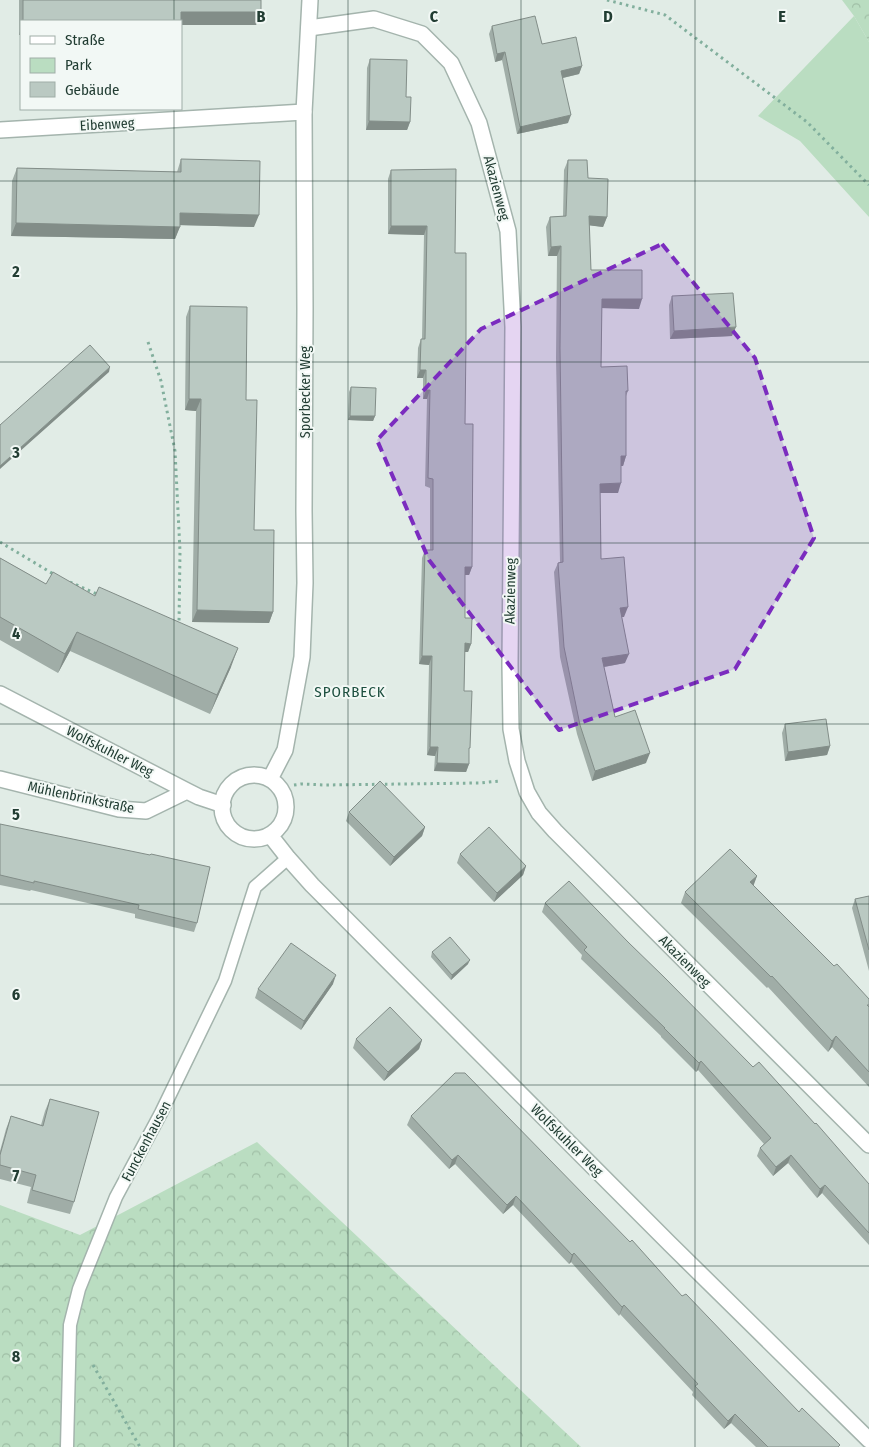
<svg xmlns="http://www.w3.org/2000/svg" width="869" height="1447" viewBox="0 0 869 1447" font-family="'Fira Sans Condensed',sans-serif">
	<defs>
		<pattern id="forest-crowns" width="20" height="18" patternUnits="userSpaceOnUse" patternTransform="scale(1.25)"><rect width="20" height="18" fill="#baddc1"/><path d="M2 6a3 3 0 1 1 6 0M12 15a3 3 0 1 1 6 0" fill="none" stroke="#a0bfa6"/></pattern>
	</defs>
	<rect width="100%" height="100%" fill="#e1ece6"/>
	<path fill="#baddc1" d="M 854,16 L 869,42 L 869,217 L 800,141 L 758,116 Z"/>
	<path fill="url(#forest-crowns)" d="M 842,0 L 869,0 L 869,42 L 854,16 Z
		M 257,1142 L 581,1447 L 0,1447 L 0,1205 L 80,1235 Z"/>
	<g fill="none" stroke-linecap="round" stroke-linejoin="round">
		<defs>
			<path id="service" d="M 67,1447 L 70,1325 L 79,1289 L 116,1197 L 161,1113 L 225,981 L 255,887 L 288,858"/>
			<path id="minor" d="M 309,28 L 374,19 L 422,34 L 451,63 L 479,123 L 508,231 L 513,327 L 510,664 L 511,729 L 517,761 L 527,792 L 539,813 L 555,831 L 869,1145
				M 0,130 L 304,112
				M 0,694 L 187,791 L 199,797 L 223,805
				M 0,779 L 119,809 L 146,811 L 187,791"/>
			<path id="tertiary" d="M222 807a32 32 0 1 1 64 0a32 32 0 1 1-64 0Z
				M 270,779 L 285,750 L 302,657 L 305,583 L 304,511 L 305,308 L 304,112 L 310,0
				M 270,835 L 288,858 L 312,885 L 670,1244 L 869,1440"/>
		</defs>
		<use href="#service" stroke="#a4b4ad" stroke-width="15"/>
		<use href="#minor" stroke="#a4b4ad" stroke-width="18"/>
		<use href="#tertiary" stroke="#a4b4ad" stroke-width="18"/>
		<path stroke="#82af9d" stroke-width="3" stroke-dasharray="2.5 4" stroke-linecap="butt" d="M 607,0 L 665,15 L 807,122 L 869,185
			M 148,342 L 161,381 L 175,451 L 180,551 L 179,624
			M 0,542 L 55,575
			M 70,582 L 99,595
			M 294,785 L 301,784 L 325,785 L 479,783 L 500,781
			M 93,1365 L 140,1447"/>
		<use href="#service" stroke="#fff" stroke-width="12"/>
		<use href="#minor" stroke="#fff" stroke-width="15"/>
		<use href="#tertiary" stroke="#fff" stroke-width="15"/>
	</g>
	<path fill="#a0ada7" d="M 19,0 L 261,0 L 261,12 L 256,25 L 181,21 L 21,21 L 21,35 L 19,35 Z
		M 492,26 L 542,44 L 582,66 L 579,74 L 563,78 L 568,123 L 517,134 L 502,60 L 495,62 L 489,34 Z
		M 370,59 L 410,122 L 407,130 L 366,130 L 367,68 Z
		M 181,159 L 254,227 L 180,225 L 175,239 L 11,236 L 12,181 L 17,168 L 177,172 Z
		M 568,160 L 588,178 L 607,217 L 603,227 L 589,225 L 591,270 L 639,309 L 602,308 L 601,367 L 628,391 L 626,396 L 626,456 L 623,466 L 621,466 L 618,493 L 600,493 L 601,559 L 624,617 L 622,617 L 625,663 L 604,667 L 615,717 L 646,763 L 592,781 L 577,734 L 560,657 L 554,572 L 558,563 L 560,562 L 556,358 L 557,256 L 548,256 L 546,227 L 550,217 L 563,216 L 564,170 Z
		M 391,170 L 455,253 L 472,567 L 469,575 L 465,575 L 465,618 L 471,644 L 468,652 L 465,652 L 464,691 L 469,752 L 469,764 L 466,772 L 434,771 L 435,756 L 427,755 L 429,665 L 419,664 L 422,558 L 425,550 L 430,550 L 430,488 L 425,486 L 427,399 L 423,399 L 423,378 L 417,378 L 418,348 L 421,339 L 422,339 L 424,235 L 388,234 L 388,179 Z
		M 672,296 L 732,336 L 670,339 L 669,305 Z
		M 190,306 L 246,400 L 254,530 L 273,612 L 269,623 L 192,622 L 196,411 L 185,410 L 186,317 Z
		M 351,387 L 375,416 L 373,421 L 348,420 L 349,392 Z
		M 0,558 L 46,584 L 95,596 L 231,667 L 210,714 L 70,651 L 58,673 L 0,640 Z
		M 785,724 L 830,746 L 827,755 L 785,761 L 782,733 Z
		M 349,812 L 425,827 L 422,836 L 390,866 L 346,821 Z
		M 0,824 L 197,923 L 194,932 L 135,918 L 135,914 L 31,890 L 30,891 L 0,885 Z
		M 460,854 L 526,866 L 523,875 L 494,902 L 457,863 Z
		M 757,876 L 753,885 L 834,966 L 869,999 L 869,1087 L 832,1047 L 828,1052 L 768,987 L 767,988 L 681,903 L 685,892 Z
		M 869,896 L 869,971 L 852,908 L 855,899 Z
		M 545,903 L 628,942 L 869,1184 L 869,1245 L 822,1193 L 817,1198 L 788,1163 L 773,1176 L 757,1156 L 760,1148 L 764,1144 L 698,1070 L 696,1072 L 661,1037 L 661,1036 L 581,959 L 582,955 L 542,912 Z
		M 432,952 L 468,964 L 451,980 L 431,957 Z
		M 333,984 L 301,1030 L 255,998 L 258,989 Z
		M 356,1039 L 422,1040 L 419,1049 L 384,1081 L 353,1048 Z
		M 50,1099 L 74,1202 L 70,1214 L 27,1203 L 31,1187 L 0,1179 L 0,1151 L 6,1129 L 11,1116 L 41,1125 L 45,1111 Z
		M 411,1116 L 682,1296 L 799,1412 L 839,1447 L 756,1447 L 731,1423 L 724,1429 L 692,1395 L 693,1392 L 620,1314 L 619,1316 L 571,1262 L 569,1264 L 513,1205 L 503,1214 L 455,1164 L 449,1169 L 407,1125 Z"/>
	<path fill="#828d88" d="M 181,12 L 261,12 L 256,25 L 181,25 Z
		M 21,28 L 21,35 L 19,35 Z
		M 505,52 L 502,60 L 495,62 L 497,54 Z
		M 582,66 L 579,74 L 558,79 L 561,71 Z
		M 571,115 L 568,123 L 517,134 L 520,127 Z
		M 369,121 L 410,122 L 407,130 L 366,130 Z
		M 180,213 L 259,215 L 254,227 L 176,225 Z
		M 589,216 L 607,217 L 603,227 L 586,225 Z
		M 16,223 L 180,227 L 175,239 L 11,236 Z
		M 391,226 L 427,226 L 424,235 L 388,234 Z
		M 561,246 L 557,256 L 548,256 L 551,247 Z
		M 602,299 L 642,299 L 639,309 L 599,308 Z
		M 736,327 L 732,336 L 670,339 L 674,331 Z
		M 110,367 L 109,372 L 0,469 L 0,466 Z
		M 420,370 L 426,370 L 423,378 L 417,378 Z
		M 426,390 L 430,390 L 427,399 L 423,399 Z
		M 189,399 L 201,399 L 196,411 L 185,410 Z
		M 350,416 L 375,416 L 373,421 L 348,420 Z
		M 621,456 L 626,456 L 623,466 L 618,466 Z
		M 621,483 L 618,493 L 596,493 L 600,484 Z
		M 465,567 L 472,567 L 469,575 L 462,575 Z
		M 628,607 L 624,617 L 616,617 L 620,608 Z
		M 197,610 L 273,612 L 269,623 L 192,622 Z
		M 77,632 L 70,651 L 58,673 L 65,654 Z
		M 465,643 L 471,644 L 468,652 L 462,652 Z
		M 238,648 L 231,667 L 210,714 L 217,695 Z
		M 629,654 L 625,663 L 598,668 L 602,658 Z
		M 422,656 L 432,656 L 429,665 L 419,664 Z
		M 830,746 L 827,755 L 785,761 L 788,752 Z
		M 430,747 L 438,747 L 435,756 L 427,755 Z
		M 650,753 L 646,763 L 592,781 L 595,771 Z
		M 437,763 L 469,764 L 466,772 L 434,771 Z
		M 425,827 L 422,836 L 390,866 L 394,857 Z
		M 526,866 L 523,875 L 494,902 L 497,893 Z
		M 757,876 L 753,887 L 750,882 Z
		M 470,960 L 468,964 L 451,980 L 452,975 Z
		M 336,975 L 333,984 L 301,1030 L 304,1021 Z
		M 836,1036 L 832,1047 L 828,1052 L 832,1041 Z
		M 422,1040 L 419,1049 L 384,1081 L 388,1072 Z
		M 701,1061 L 698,1070 L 696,1072 L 699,1063 Z
		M 458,1155 L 455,1164 L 449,1169 L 452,1160 Z
		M 791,1155 L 788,1163 L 773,1176 L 776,1167 Z
		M 825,1185 L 822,1193 L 817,1198 L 820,1189 Z
		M 516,1196 L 513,1205 L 503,1214 L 507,1205 Z
		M 574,1253 L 571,1262 L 569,1264 L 572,1255 Z
		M 624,1305 L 620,1314 L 619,1316 L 622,1307 Z
		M 735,1414 L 731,1423 L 724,1429 L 728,1421 Z"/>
	<path fill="#bac9c2" stroke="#828d88" d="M 23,0 L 261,0 L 261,12 L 181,12 L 181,21 L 23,21 Z
		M 535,16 L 542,44 L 576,37 L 582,66 L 561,71 L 571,115 L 520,127 L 505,52 L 497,54 L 492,26 Z
		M 370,59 L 407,60 L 406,97 L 411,97 L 410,122 L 369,121 Z
		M 181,159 L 260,161 L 259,215 L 180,213 L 180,227 L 16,223 L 17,168 L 181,172 Z
		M 568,160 L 587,160 L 588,178 L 608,179 L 607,217 L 589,216 L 591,270 L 642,270 L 642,299 L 602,299 L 601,367 L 627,366 L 628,391 L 626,391 L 626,456 L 621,456 L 621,483 L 600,484 L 601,559 L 624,557 L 628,607 L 620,608 L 629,654 L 602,658 L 615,717 L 635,710 L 650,753 L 595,771 L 580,725 L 564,647 L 558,563 L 563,562 L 560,348 L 561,246 L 551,247 L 550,217 L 566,216 Z
		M 456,169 L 455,253 L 466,253 L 466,340 L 465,424 L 473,424 L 472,567 L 465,567 L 465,618 L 472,618 L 471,644 L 465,643 L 464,691 L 472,691 L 470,748 L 469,748 L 469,764 L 437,763 L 438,747 L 430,747 L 432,656 L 422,656 L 425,550 L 433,550 L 433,479 L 428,478 L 430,390 L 426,390 L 426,370 L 420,370 L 421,339 L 425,339 L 427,226 L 391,226 L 391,170 Z
		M 733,293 L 736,327 L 674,331 L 672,296 Z
		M 190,306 L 247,307 L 246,400 L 257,400 L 254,530 L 274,530 L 273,612 L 197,610 L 201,399 L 189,399 Z
		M 90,345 L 110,367 L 0,466 L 0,425 Z
		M 351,387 L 376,388 L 375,416 L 350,416 Z
		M 0,558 L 46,584 L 53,572 L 95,596 L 99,587 L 238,648 L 217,695 L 77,632 L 65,654 L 0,617 Z
		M 826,719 L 830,746 L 788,752 L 785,724 Z
		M 380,781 L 425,827 L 394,857 L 349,812 Z
		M 0,824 L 150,855 L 151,854 L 210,867 L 197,923 L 138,909 L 139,905 L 34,881 L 34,883 L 0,875 Z
		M 489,827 L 526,866 L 497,893 L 460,854 Z
		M 730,849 L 757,876 L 750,882 L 834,966 L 837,964 L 869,999 L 869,1005 L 867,1005 L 869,1007 L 869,1072 L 836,1036 L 832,1041 L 772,976 L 771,977 L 685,892 Z
		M 569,881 L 628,942 L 664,977 L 753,1067 L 759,1062 L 815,1124 L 816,1123 L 869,1184 L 869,1233 L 825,1185 L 820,1189 L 791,1155 L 776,1167 L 760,1148 L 771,1138 L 701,1061 L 699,1063 L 664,1028 L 665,1028 L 584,950 L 587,947 L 545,903 Z
		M 869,896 L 869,950 L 855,899 Z
		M 450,937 L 470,960 L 452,975 L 432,952 Z
		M 291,943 L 336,975 L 304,1021 L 258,989 Z
		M 390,1007 L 422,1040 L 388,1072 L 356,1039 Z
		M 455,1073 L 465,1073 L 630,1242 L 632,1240 L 682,1296 L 686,1294 L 799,1412 L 802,1408 L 840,1445 L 838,1447 L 768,1447 L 735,1414 L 728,1421 L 695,1386 L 698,1384 L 624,1305 L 622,1307 L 574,1253 L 572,1255 L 516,1196 L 507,1205 L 458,1155 L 452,1160 L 411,1116 Z
		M 50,1099 L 99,1112 L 74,1202 L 32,1190 L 36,1175 L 0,1165 L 0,1155 L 11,1116 L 43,1126 Z"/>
	<path fill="#7b2cbf" fill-opacity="0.2" stroke="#7b2cbf" stroke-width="4" stroke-dasharray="10 6" stroke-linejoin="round" d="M 662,244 L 755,358 L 814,538 L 735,669 L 559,730 L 429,560 L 377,440 L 481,329 Z"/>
	<path fill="none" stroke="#223d33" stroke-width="1" stroke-opacity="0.55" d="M 174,0 L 174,21M 348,0 L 348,1447M 521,0 L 521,1447M 695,0 L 695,1447M 174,109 L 174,1447M 0,181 L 869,181M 0,362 L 869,362M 0,543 L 869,543M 0,724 L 869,724M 0,904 L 869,904M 0,1085 L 869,1085M 0,1266 L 869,1266"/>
	<g text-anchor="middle" stroke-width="4" stroke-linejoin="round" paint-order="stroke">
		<g font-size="14" fill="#223d33" stroke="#f2f8f5">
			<text transform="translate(107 124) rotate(-3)" y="5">Eibenweg</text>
			<text transform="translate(497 188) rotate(75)" y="5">Akazienweg</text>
			<text transform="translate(305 392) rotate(-90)" y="5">Sporbecker Weg</text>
			<text transform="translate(510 591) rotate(-89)" y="5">Akazienweg</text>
			<text transform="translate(110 751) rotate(27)" y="5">Wolfskuhler Weg</text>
			<text transform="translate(81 797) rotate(12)" y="5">Mühlenbrinkstraße</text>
			<text transform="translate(685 961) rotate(45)" y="5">Akazienweg</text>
			<text transform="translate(567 1140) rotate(45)" y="5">Wolfskuhler Weg</text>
			<text transform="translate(146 1141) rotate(-62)" y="5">Funckenhausen</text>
		</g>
		<g font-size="15" letter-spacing="1" fill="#1d4f3f" stroke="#f2f8f5">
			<text x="350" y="697">SPORBECK</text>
		</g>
	</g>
	<g font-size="16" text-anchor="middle" font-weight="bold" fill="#223d33" stroke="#f2f8f5" stroke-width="4" stroke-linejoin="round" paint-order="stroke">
		<text x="261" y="22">B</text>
		<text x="434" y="22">C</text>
		<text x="608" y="22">D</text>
		<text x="782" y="22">E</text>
		<text x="16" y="277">2</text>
		<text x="16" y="458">3</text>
		<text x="16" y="639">4</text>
		<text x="16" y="820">5</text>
		<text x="16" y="1000">6</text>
		<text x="16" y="1181">7</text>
		<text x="16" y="1362">8</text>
	</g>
	<rect x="20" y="20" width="162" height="90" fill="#f2f8f5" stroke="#9fada7"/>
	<rect x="30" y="36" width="25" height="8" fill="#ffffff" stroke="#9fada7"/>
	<text x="65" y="45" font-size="15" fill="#223d33">Straße</text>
	<rect x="30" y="58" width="25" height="15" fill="#baddc1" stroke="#9fada7"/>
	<text x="65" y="70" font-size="15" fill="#223d33">Park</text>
	<rect x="30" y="82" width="25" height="15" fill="#bac9c2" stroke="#9fada7"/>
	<text x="65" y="95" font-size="15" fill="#223d33">Gebäude</text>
</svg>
